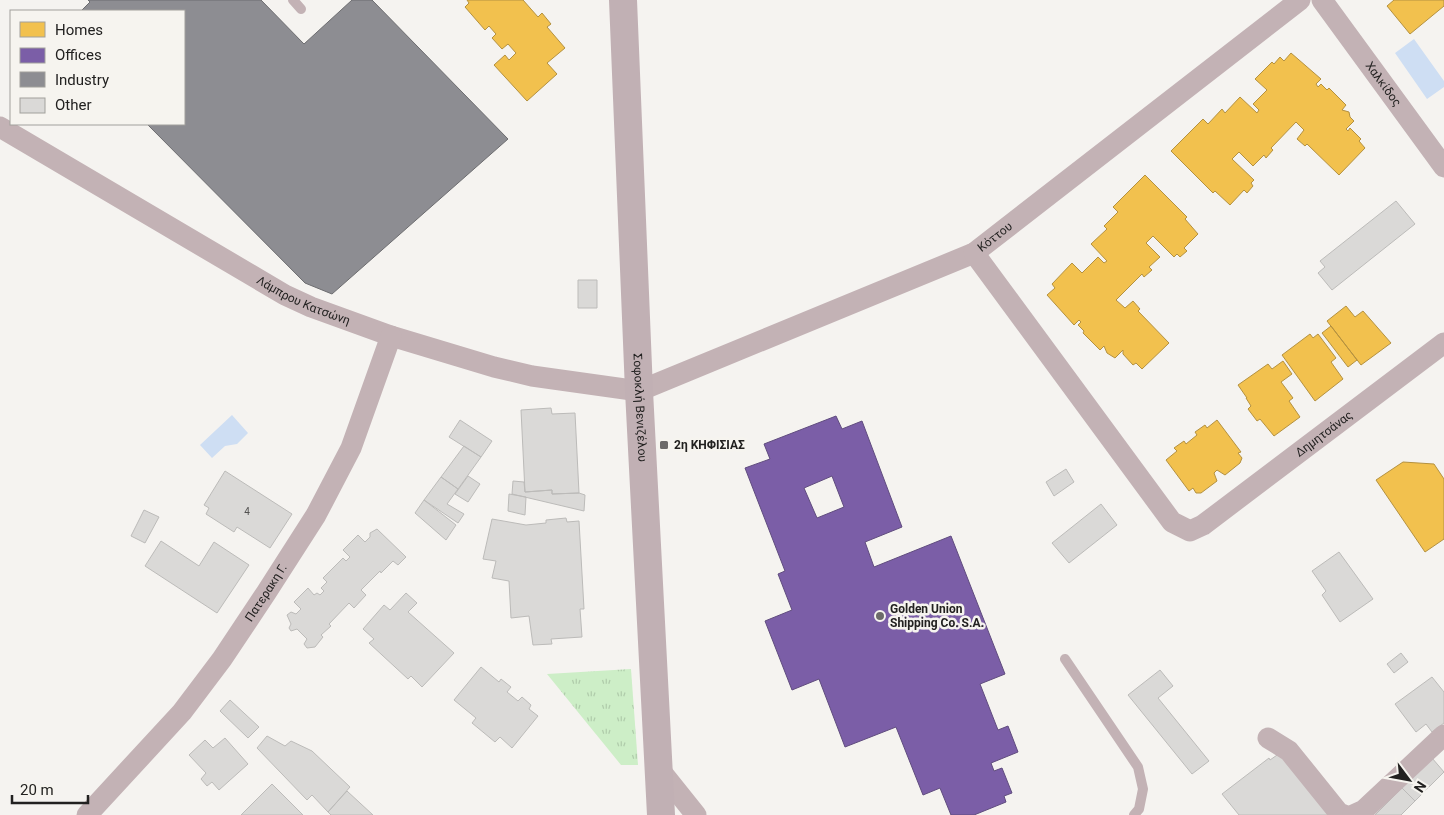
<svg xmlns="http://www.w3.org/2000/svg" width="1444" height="815" viewBox="0 0 1444 815" font-family="Roboto,sans-serif">
	<defs>
		<pattern id="grass-tufts" width="24" height="20" patternUnits="userSpaceOnUse" patternTransform="scale(1.25)"><rect width="24" height="20" fill="#cdeec7"/><path d="M3 7l-1-3M5 7V3M7 7l1-3M15 17l-1-3M17 17v-4M19 17l1-3" fill="none" stroke="#b0ccab"/></pattern>
	</defs>
	<rect width="100%" height="100%" fill="#f5f3f0"/>
	<path fill="url(#grass-tufts)" d="M 631,669 L 638,765 L 621,765 L 547,674 Z"/>
	<path fill="#cedef3" d="M 1414,39 L 1444,81 L 1444,87 L 1427,99 L 1395,53 Z
		M 232,415 L 248,433 L 237,444 L 225,446 L 212,458 L 200,445 Z"/>
	<path fill="#f2c14e" stroke="#b49140" d="M 467,0 L 523,0 L 538,17 L 542,13 L 551,24 L 547,27 L 565,48 L 547,63 L 557,74 L 527,101 L 494,65 L 505,55 L 509,60 L 516,53 L 508,44 L 502,49 L 492,38 L 496,34 L 489,26 L 485,30 L 465,7 L 469,3 Z
		M 1394,0 L 1444,0 L 1444,6 L 1410,34 L 1387,6 Z
		M 1291,53 L 1321,79 L 1316,84 L 1318,87 L 1321,84 L 1327,90 L 1329,88 L 1346,105 L 1342,110 L 1349,112 L 1350,117 L 1354,121 L 1346,129 L 1348,131 L 1350,128 L 1361,139 L 1359,141 L 1365,148 L 1339,175 L 1307,144 L 1305,146 L 1297,139 L 1304,130 L 1296,122 L 1271,148 L 1273,150 L 1266,158 L 1264,155 L 1253,166 L 1239,152 L 1232,159 L 1254,180 L 1251,183 L 1253,186 L 1247,193 L 1244,190 L 1230,205 L 1215,191 L 1213,193 L 1171,151 L 1203,119 L 1208,124 L 1222,109 L 1225,113 L 1240,97 L 1257,113 L 1259,110 L 1253,104 L 1267,90 L 1255,79 L 1272,62 L 1274,64 L 1280,57 L 1284,61 Z
		M 1145,175 L 1187,217 L 1185,219 L 1198,234 L 1184,248 L 1187,251 L 1180,257 L 1177,254 L 1174,257 L 1153,236 L 1146,243 L 1160,257 L 1149,267 L 1152,270 L 1144,277 L 1142,274 L 1116,300 L 1125,308 L 1133,301 L 1140,309 L 1138,311 L 1169,343 L 1142,369 L 1136,363 L 1133,365 L 1123,354 L 1123,350 L 1115,358 L 1107,353 L 1104,346 L 1100,350 L 1083,333 L 1084,331 L 1078,325 L 1081,322 L 1079,320 L 1074,325 L 1047,295 L 1055,288 L 1052,284 L 1072,263 L 1082,273 L 1098,257 L 1104,263 L 1107,261 L 1091,244 L 1107,229 L 1104,226 L 1118,212 L 1113,207 Z
		M 1346,306 L 1355,317 L 1363,311 L 1391,343 L 1361,365 L 1327,321 Z
		M 1331,326 L 1357,360 L 1348,367 L 1322,333 Z
		M 1310,334 L 1313,338 L 1318,334 L 1336,358 L 1331,362 L 1343,379 L 1315,401 L 1282,355 Z
		M 1283,361 L 1292,374 L 1281,382 L 1293,398 L 1289,401 L 1300,417 L 1274,436 L 1260,419 L 1257,421 L 1248,409 L 1251,406 L 1246,398 L 1247,398 L 1238,385 L 1268,364 L 1272,369 Z
		M 1217,420 L 1241,452 L 1238,453 L 1242,458 L 1240,463 L 1225,475 L 1217,470 L 1214,473 L 1217,481 L 1201,493 L 1196,493 L 1193,488 L 1189,491 L 1166,460 L 1177,451 L 1174,448 L 1184,441 L 1186,444 L 1197,435 L 1195,432 L 1205,425 L 1207,428 Z
		M 1403,462 L 1434,464 L 1444,479 L 1444,539 L 1425,552 L 1376,480 Z"/>
	<path fill="#7b5ea7" stroke="#604c7e" fill-rule="evenodd" d="M 836,416 L 842,429 L 862,421 L 902,527 L 865,542 L 874,567 L 951,536 L 1005,674 L 980,684 L 998,730 L 1008,726 L 1018,752 L 991,763 L 994,771 L 1002,768 L 1012,793 L 1004,796 L 1006,802 L 974,815 L 951,815 L 940,788 L 923,795 L 896,727 L 845,747 L 819,679 L 792,690 L 765,621 L 792,610 L 778,574 L 785,571 L 745,468 L 770,459 L 764,444 ZM 832,476 L 844,507 L 817,518 L 804,488 Z"/>
	<path fill="#8d8d92" stroke="#6d6d70" d="M 88,0 L 261,0 L 304,44 L 352,0 L 372,0 L 508,139 L 332,294 L 305,283 L 147,124 L 184,124 L 184,11 L 81,11 L 90,2 Z"/>
	<path fill="#dad9d7" stroke="#bcbbb9" d="M 1396,201 L 1415,224 L 1332,290 L 1318,273 L 1325,267 L 1320,261 Z
		M 578,280 L 597,280 L 597,308 L 578,308 Z
		M 551,408 L 552,414 L 575,413 L 579,493 L 552,494 L 552,490 L 525,492 L 521,410 Z
		M 460,420 L 492,441 L 481,457 L 449,437 Z
		M 464,446 L 481,457 L 458,489 L 441,477 Z
		M 1066,469 L 1074,482 L 1054,496 L 1046,482 Z
		M 225,471 L 292,514 L 270,548 L 237,527 L 234,532 L 206,514 L 209,508 L 204,505 Z
		M 468,476 L 480,484 L 468,502 L 455,494 Z
		M 441,477 L 458,489 L 447,504 L 464,514 L 458,523 L 424,500 Z
		M 513,481 L 524,482 L 525,492 L 552,490 L 552,494 L 579,493 L 585,495 L 584,511 L 512,494 Z
		M 509,494 L 526,497 L 525,515 L 508,511 Z
		M 424,500 L 456,525 L 446,540 L 415,513 Z
		M 1101,504 L 1117,525 L 1069,563 L 1052,543 Z
		M 144,510 L 159,517 L 145,543 L 131,536 Z
		M 566,518 L 567,522 L 579,521 L 584,609 L 580,609 L 582,637 L 551,639 L 552,644 L 533,645 L 529,616 L 511,618 L 509,581 L 492,578 L 496,561 L 483,559 L 492,519 L 526,525 L 546,523 L 546,520 Z
		M 377,529 L 406,557 L 398,565 L 393,561 L 381,573 L 380,571 L 361,590 L 366,595 L 354,608 L 349,603 L 329,624 L 331,626 L 321,635 L 323,637 L 315,647 L 307,648 L 304,644 L 307,639 L 297,629 L 291,631 L 289,628 L 291,624 L 287,615 L 291,612 L 296,614 L 301,609 L 294,602 L 308,588 L 314,595 L 317,593 L 320,595 L 324,591 L 321,588 L 327,582 L 323,578 L 343,558 L 346,561 L 350,557 L 343,550 L 358,535 L 365,542 L 370,537 L 370,533 Z
		M 161,541 L 199,566 L 214,542 L 249,565 L 217,613 L 145,566 Z
		M 1339,552 L 1373,599 L 1340,622 L 1322,595 L 1326,591 L 1312,571 Z
		M 406,593 L 417,603 L 408,612 L 454,653 L 422,687 L 411,676 L 408,679 L 369,643 L 374,639 L 363,629 L 384,605 L 390,610 Z
		M 1401,653 L 1408,662 L 1394,673 L 1387,664 Z
		M 481,667 L 499,682 L 501,679 L 511,687 L 507,692 L 518,701 L 522,697 L 531,705 L 529,709 L 538,716 L 512,748 L 500,737 L 495,742 L 472,723 L 476,718 L 454,700 Z
		M 1160,670 L 1173,686 L 1158,698 L 1209,761 L 1192,774 L 1128,695 Z
		M 1432,677 L 1444,692 L 1444,723 L 1432,732 L 1426,724 L 1416,732 L 1395,704 Z
		M 230,700 L 259,727 L 248,738 L 220,711 Z
		M 267,736 L 285,746 L 291,741 L 312,751 L 350,787 L 328,812 L 312,795 L 307,800 L 257,748 Z
		M 225,738 L 248,764 L 219,790 L 212,782 L 207,786 L 201,779 L 206,773 L 189,755 L 205,740 L 213,748 Z
		M 1280,753 L 1329,815 L 1239,815 L 1222,794 L 1269,758 L 1270,760 Z
		M 1432,758 L 1444,772 L 1415,801 L 1402,788 Z
		M 272,784 L 303,815 L 241,815 Z
		M 1402,788 L 1415,801 L 1401,815 L 1375,815 Z
		M 347,791 L 373,815 L 331,815 L 328,812 Z"/>
	<g fill="none" stroke-linecap="round" stroke-linejoin="round">
		<path stroke="#c3b2b5" stroke-width="10" d="M 293,0 L 301,9
			M 1065,659 L 1138,767 L 1143,789 L 1139,809 L 1134,815"/>
		<g stroke="#c3b2b5" stroke-width="21">
			<path id="s1" d="M 1322,0 L 1444,167"/>
			<path id="s2" d="M 0,127 L 285,295 L 311,307 L 391,336 L 494,367 L 532,376 L 639,391 L 974,253 L 1300,0"/>
			<path id="s3" d="M 974,253 L 1172,522 L 1190,531 L 1203,525 L 1444,343"/>
			<path d="M 1268,738 L 1289,751 L 1339,813 L 1344,815"/>
			<path d="M 660,770 L 696,815"/>
			<path id="s4" d="M 87,815 L 182,712 L 222,659 L 266,593 L 316,515 L 351,448 L 391,336"/>
			<path d="M 1353,815 L 1364,810 L 1444,735"/>
		</g>
		<path stroke="#c1b0b4" stroke-width="28" id="s5" d="M 623,0 L 639,391 L 661,815"/>
	</g>
	<g fill="#6c6a69" stroke="#f6f4ef" stroke-width="2">
		<rect x="659" y="440" width="10" height="10" rx="2.5"/>
		<circle cx="880" cy="616" r="5"/>
	</g>
	<g text-anchor="middle" stroke-width="5" stroke-linejoin="round" paint-order="stroke">
		<g font-size="10" fill="#525150">
			<text x="247" y="515">4</text>
		</g>
		<g font-size="12" fill="#222120" stroke="#f6f4ef">
			<text dy="4" stroke="none"><textPath href="#s1" startOffset="104">Χαλκίδος</textPath></text>
			<text dy="4" stroke="none"><textPath href="#s2" startOffset="1088">Κόττου</textPath></text>
			<text dy="4" stroke="none"><textPath href="#s2" startOffset="350">Λάμπρου Κατσώνη</textPath></text>
			<text dy="4" stroke="none"><textPath href="#s5" startOffset="408">Σοφοκλή Βενιζέλου</textPath></text>
			<text dy="4" stroke="none"><textPath href="#s3" startOffset="520">Δημητσάνας</textPath></text>
			<text dy="4" stroke="none"><textPath href="#s4" startOffset="286">Πατερακη Γ.</textPath></text>
		</g>
		<g font-size="12" font-weight="bold" fill="#222120" stroke="#f6f4ef" text-anchor="start">
			<text x="674" y="449">2η ΚΗΦΙΣΙΑΣ</text>
			<text x="890" y="613">Golden Union<tspan x="890" dy="14">Shipping Co. S.A.</tspan></text>
		</g>
	</g>
	<rect x="10" y="10" width="175" height="115" fill="#f6f4ef" stroke="#a1a09c"/>
	<rect x="20" y="22" width="25" height="15" fill="#f2c14e" stroke="#a1a09c"/>
	<text x="55" y="35" font-size="15" fill="#222120">Homes</text>
	<rect x="20" y="48" width="25" height="15" fill="#7b5ea7" stroke="#a1a09c"/>
	<text x="55" y="60" font-size="15" fill="#222120">Offices</text>
	<rect x="20" y="72" width="25" height="15" fill="#8d8d92" stroke="#a1a09c"/>
	<text x="55" y="85" font-size="15" fill="#222120">Industry</text>
	<rect x="20" y="98" width="25" height="15" fill="#dad9d7" stroke="#a1a09c"/>
	<text x="55" y="110" font-size="15" fill="#222120">Other</text>
	<g transform="translate(1409 780) rotate(122)" stroke="#f6f4ef" stroke-width="4" paint-order="stroke">
	<path d="M0-4L9 19L0 12L-9 19Z" fill="#222120"/>
	<text y="-8" font-size="14" font-weight="bold" text-anchor="middle" fill="#222120">N</text>
	</g>
	<path d="M12 795v8h76v-8" fill="none" stroke="#222120" stroke-width="2.5"/>
	<text x="20" y="795" font-size="15" fill="#222120" stroke="#f6f4ef" stroke-width="4" paint-order="stroke">20 m</text>
</svg>
